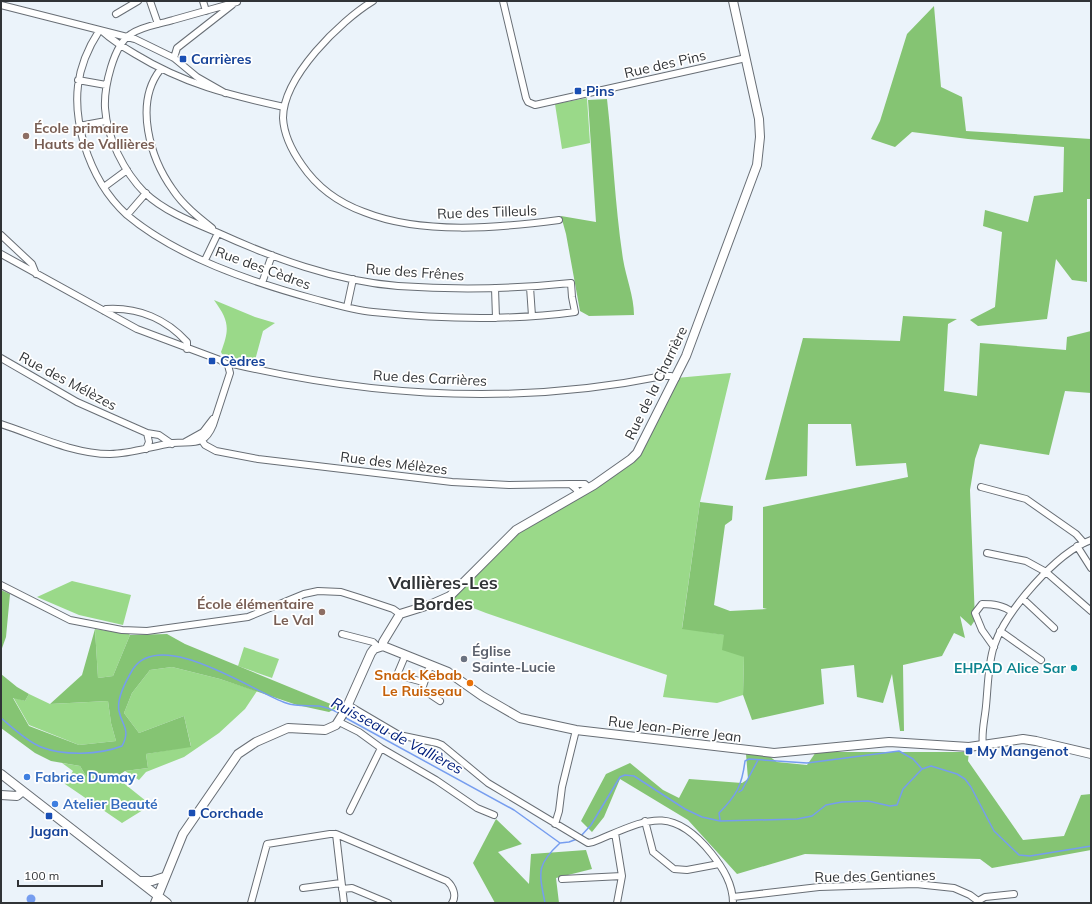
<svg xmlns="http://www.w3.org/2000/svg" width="1092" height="904" viewBox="0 0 1092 904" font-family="Mulish,sans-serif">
	<rect width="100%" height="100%" fill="#ebf3fa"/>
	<path fill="#9ad989" d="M 587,98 L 590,143 L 562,149 L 555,104 Z
		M 214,300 L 255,317 L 275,323 L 263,331 L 254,364 L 222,354 L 221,352 C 230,328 229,321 214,300 Z
		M 731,373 L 700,502 L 682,628 L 725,635 L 744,657 L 743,695 L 717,703 L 663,697 L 667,675 L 486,613 L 450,599 L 508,537 L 631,459 L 676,378 Z
		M 72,581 L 131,595 L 123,625 L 79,615 L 37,597 Z
		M 95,629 L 129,634 L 130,635 L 113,676 L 98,678 Z
		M 244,647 L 279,659 L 272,678 L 238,666 Z
		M 172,667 L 220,679 L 257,691 L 245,709 L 219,733 L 184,757 L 146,772 L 139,780 L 125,771 L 148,768 L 146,754 L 191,746 L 184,716 L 139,733 L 124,713 L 132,693 L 150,670 Z
		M 29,694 L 50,704 L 108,701 L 111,723 L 116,741 L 79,745 L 29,725 L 13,697 L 25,701 Z
		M 62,763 L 80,766 L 86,776 L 116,777 L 151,805 L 122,823 L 65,784 L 73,771 Z"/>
	<path fill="#85c473" d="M 934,6 L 941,87 L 962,97 L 966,131 L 1091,139 L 1091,199 L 1087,199 L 1087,282 L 1072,280 L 1056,259 L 1047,319 L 978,326 L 970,320 L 995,307 L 1002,232 L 983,226 L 985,210 L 1028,222 L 1034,196 L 1063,192 L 1064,147 L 968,139 L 912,132 L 895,147 L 871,139 L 880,121 L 907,34 Z
		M 607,99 C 613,152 615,206 623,259 C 626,278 634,296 634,315 L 589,316 L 580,311 L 566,234 L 561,216 L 596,222 L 588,100 Z
		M 903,316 L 957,319 L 948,324 L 944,391 L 977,396 L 980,343 L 1066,350 L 1067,337 L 1091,331 L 1091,393 L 1065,391 L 1049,455 L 980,444 L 975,459 L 970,490 L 975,620 L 971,626 L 960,616 L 965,638 L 954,633 L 942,656 L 903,665 L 904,731 L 900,731 L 892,674 L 883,703 L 857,697 L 854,665 L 821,669 L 824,704 L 752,720 L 743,695 L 744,657 L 722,650 L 724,635 L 682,629 L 700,502 L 733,506 L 732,520 L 725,525 L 714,605 L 730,611 L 767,609 L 763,608 L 763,507 L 908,477 L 906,463 L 856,466 L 851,424 L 808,424 L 807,476 L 765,480 L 803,338 L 900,341 Z
		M 1,590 L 10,594 L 6,637 L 1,651 Z
		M 95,629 L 98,678 L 113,676 L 130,635 L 167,634 L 185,644 L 338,707 L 329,712 L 297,705 L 220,679 L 172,667 L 150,670 L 132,693 L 124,713 L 139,733 L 184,716 L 191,747 L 146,754 L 148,768 L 125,771 L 116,777 L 86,776 L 80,766 L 51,761 L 35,753 L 1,728 L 1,674 L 17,687 L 29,694 L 25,701 L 13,698 L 29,726 L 79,745 L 116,741 L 111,723 L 108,701 L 50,704 L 82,675 Z
		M 816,752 L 969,752 L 968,761 L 1023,840 L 1064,836 L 1081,795 L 1091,794 L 1091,850 L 992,868 L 980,859 L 805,854 L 737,874 L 688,820 L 620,779 L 604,817 L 592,832 L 581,821 L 606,774 L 630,763 L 663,790 L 679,798 L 689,779 L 742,783 L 748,779 L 746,754 L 769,756 L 777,762 L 807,765 Z
		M 496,819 L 522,844 L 498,852 L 529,884 L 531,854 L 586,850 L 592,869 L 556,878 L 559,903 L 495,903 L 473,863 Z"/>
	<path fill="#769def" d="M26.5 899a4.5 4.5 0 1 1 9 0a4.5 4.5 0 1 1-9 0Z"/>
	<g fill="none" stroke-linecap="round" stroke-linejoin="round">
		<path stroke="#769def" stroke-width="1.5" d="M 344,717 L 514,810 L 560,843 L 569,842 L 577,839
			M 1,718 C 13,728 26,741 41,747 C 64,756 99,755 122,746 C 131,729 122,726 119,711 C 116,698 127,679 133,669 C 161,627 254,692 286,703 C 297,707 308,705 319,706 C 326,707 333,710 339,713
			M 739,792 L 742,790 L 758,760
			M 720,820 L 719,813 C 737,795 742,785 745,761 L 749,759 L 807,763 L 899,751 L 913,759 L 922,769
			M 580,837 L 591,825 L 620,777 L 625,775 L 634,776 L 685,809 L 702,817 L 720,821 L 797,819 L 812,816 L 826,805 L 842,802 L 868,801 L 890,806 L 897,805 L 903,789 L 922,769 L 931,766 L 957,774 L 965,779 L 971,787 L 994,831 L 1019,855 L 1030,856 L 1091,846
			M 545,903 C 539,872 536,865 560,843"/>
		<defs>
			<path id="street" d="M 150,1 L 158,24
				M 203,1 L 206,11
				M 373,1 C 340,21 283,77 283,118 C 284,136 292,151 302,165 C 317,187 339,203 364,212 C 422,235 498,228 559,220
				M 503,1 L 526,98 L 528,102 L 535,105 L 746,58
				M 1,5 L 135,39 L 174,58 L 197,77 L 225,93
				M 116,14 L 138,1
				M 99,31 C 75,68 72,102 84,144 C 92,170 106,196 127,215 C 177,257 252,282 314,299 C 333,304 353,310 373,312 C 441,319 508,321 575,312 L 572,297 L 571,283 C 514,289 456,290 398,286 C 335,281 273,258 216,232 C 192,222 164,211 145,193 C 124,172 107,138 105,108 C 104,88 113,45 131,34 C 143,26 160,24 173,20 C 194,14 216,8 237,2
				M 102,31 C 112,40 123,47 135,54 C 184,84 229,95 284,107
				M 174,58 L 177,48 L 232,5
				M 160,70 C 134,104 150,158 173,190 C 183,205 198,217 212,228
				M 78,80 L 106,85
				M 79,126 L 106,121
				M 104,187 L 127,170
				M 127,215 L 146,193
				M 1,235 L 32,264 L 36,274
				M 1,254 L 137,329 L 220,360 L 228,365
				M 205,260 L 218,233
				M 262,283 L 272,255
				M 530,287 L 532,316
				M 495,288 L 496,318
				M 347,307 L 353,279
				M 104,311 L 106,309 C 138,307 166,319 187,342 L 187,349
				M 1,358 L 77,402 L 147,433 L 159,435 L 172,444
				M 228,365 L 233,364 C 374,397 521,405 663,376 L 671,376 L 676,378
				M 1,424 C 35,435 73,454 110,454 C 131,454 152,446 173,443 C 193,441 204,447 213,425 L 230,373 L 228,365
				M 198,435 L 205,445 L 216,451 L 258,459 L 452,482 L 509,485 L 570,484
				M 185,442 L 203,432 L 213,419
				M 146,449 L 149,442 L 147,433
				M 981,487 L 1026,499 L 1076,534 L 1084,543
				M 579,494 L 576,489 L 570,484 L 585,484 L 589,488
				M 1077,546 L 1091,568
				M 987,553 L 1026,561 L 1046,572 L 1091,611
				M 1,585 L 70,620 L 122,630 L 147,631 L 248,617 L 304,594 L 318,591 L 341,592 L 360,598 L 393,609 L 400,614
				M 1023,599 L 1054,628
				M 1000,631 L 1041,660
				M 342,634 L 373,642 L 378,647
				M 994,647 L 982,630 L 975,613 L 982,604 C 993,604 1003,605 1012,612
				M 405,656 L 397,675 L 423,682
				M 430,666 L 422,689 L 440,701
				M 348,705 L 399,735 L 437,743 L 442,745 L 488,783 L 588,843 L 593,842 C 645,821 670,802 711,853 C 723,868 733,884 733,903
				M 339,722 L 359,732 L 381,748 L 436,780 L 477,808 L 494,815
				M 983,745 C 981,733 985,718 986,706 C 988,686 988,664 994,646 C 1006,611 1056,553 1091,540
				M 350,811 L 381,748
				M 645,821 L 653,852 L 674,869 L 687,870 L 719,864
				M 555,824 L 559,811 L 562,787 L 576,730
				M 615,833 L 622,876 L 617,903
				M 336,834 L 447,881 C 453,886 457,896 452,903
				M 562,879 L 622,876
				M 303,888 L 341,883
				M 342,889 L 352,888 L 388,903
				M 733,897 L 819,887 L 916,884 L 954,888 L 970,895 L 978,901 L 985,897 L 1014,894
				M 251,903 L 267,844 L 330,834 L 336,834 L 344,903"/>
			<path id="secondary" d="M 383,646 L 383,642 L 400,614 L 432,604 L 450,596 L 516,530 L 594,485 L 631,459 L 637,453 L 686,356 L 757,165 L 760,137 L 759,119 L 733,1
				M 1,774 L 167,903
				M 1,795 L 17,796 L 23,791
				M 141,881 L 152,881 L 164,877
				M 155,903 L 183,834 L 238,754 L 256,742 L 288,728 L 325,730 L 336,725 L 346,709 L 371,653 L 374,649 L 383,646 L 448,672 L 482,696 L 520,718 L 576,730 L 774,753 L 889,742 L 969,747 L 1023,739 L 1036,741 L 1091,754"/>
		</defs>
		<use href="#street" stroke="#686e75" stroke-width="8"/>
		<use href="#secondary" stroke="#686e75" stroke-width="10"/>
		<use href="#street" stroke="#fff" stroke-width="6"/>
		<use href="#secondary" stroke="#fff" stroke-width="8"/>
	</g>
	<g fill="#1a4fb4" stroke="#fff" stroke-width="1.5">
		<rect x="179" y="55" width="8" height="8" rx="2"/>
		<rect x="574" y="87" width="8" height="8" rx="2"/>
		<rect x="208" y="357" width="8" height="8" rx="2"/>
		<rect x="965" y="747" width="8" height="8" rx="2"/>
		<rect x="188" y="809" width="8" height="8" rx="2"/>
		<rect x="45" y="812" width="8" height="8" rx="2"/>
	</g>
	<g fill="#8d6e63" stroke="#fff" stroke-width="1.5">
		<circle cx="26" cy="136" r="4"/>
		<circle cx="322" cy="612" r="4"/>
	</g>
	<circle fill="#6b7280" stroke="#fff" stroke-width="1.5" cx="464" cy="659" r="4"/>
	<circle fill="#0f9aa8" stroke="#fff" stroke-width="1.5" cx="1074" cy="668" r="4"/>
	<circle fill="#e8710a" stroke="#fff" stroke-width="1.5" cx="470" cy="683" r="4"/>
	<g fill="#3f7fe0" stroke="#fff" stroke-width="1.5">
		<circle cx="27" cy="777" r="4"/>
		<circle cx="55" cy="804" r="4"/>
	</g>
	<g text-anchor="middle" stroke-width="3.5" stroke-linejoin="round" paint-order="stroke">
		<g font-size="14" font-weight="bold" fill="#164399" stroke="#fff" text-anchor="start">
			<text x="191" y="64">Carrières</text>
			<text x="586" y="96">Pins</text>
			<text x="220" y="366">Cèdres</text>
			<text x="977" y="756">My Mangenot</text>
			<text x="200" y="818">Corchade</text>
			<text x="49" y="836" text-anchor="middle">Jugan</text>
		</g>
		<g font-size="14" fill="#303336" stroke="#fff">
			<text transform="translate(665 64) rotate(-13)" y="5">Rue des Pins</text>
			<text transform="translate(487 212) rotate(-2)" y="5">Rue des Tilleuls</text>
			<text transform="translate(263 268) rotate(20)" y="5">Rue des Cèdres</text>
			<text transform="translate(415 272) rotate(4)" y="5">Rue des Frênes</text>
			<text transform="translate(430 378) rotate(3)" y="5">Rue des Carrières</text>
			<text transform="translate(68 381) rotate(28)" y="5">Rue des Mélèzes</text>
			<text transform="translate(656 383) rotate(-64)" y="5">Rue de la Charrière</text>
			<text transform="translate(394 463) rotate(7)" y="5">Rue des Mélèzes</text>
			<text transform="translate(675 729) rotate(7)" y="5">Rue Jean-Pierre Jean</text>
			<text transform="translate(875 876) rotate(-1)" y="5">Rue des Gentianes</text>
		</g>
		<g font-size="14" font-weight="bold" fill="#785e54" stroke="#fff" text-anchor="start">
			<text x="34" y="133">École primaire<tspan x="34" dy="16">Hauts de Vallières</tspan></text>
			<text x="314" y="609" text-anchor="end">École élémentaire<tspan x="314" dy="16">Le Val</tspan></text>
		</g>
		<g font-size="14" font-weight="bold" fill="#5b616d" stroke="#fff" text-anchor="start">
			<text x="472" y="656">Église<tspan x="472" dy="16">Sainte-Lucie</tspan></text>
		</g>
		<g font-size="14" font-weight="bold" fill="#0d838f" stroke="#fff" text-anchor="end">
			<text x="1066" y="673">EHPAD Alice Sar</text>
		</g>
		<g font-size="14" font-weight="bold" fill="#c56008" stroke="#fff" text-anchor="end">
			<text x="462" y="680">Snack Kebab<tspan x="462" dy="16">Le Ruisseau</tspan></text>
		</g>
		<g font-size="14" font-weight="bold" fill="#366cbe" stroke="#fff" text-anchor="start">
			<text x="35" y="782">Fabrice Dumay</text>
			<text x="63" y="809">Atelier Beauté</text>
		</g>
		<g font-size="15" font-style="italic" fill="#02207d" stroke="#fff">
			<text transform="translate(397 736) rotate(28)" y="5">Ruisseau de Vallières</text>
		</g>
		<g font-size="18" font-weight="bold" fill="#303336" stroke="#fff">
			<text x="443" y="589">Vallières-Les<tspan x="443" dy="21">Bordes</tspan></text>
		</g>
	</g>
	<rect width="1092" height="904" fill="none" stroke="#303336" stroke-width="4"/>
	<path d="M18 880v6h84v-6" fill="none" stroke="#303336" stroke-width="2"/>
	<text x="24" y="880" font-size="12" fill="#303336" stroke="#ffffff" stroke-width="3" paint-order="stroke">100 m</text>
</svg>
